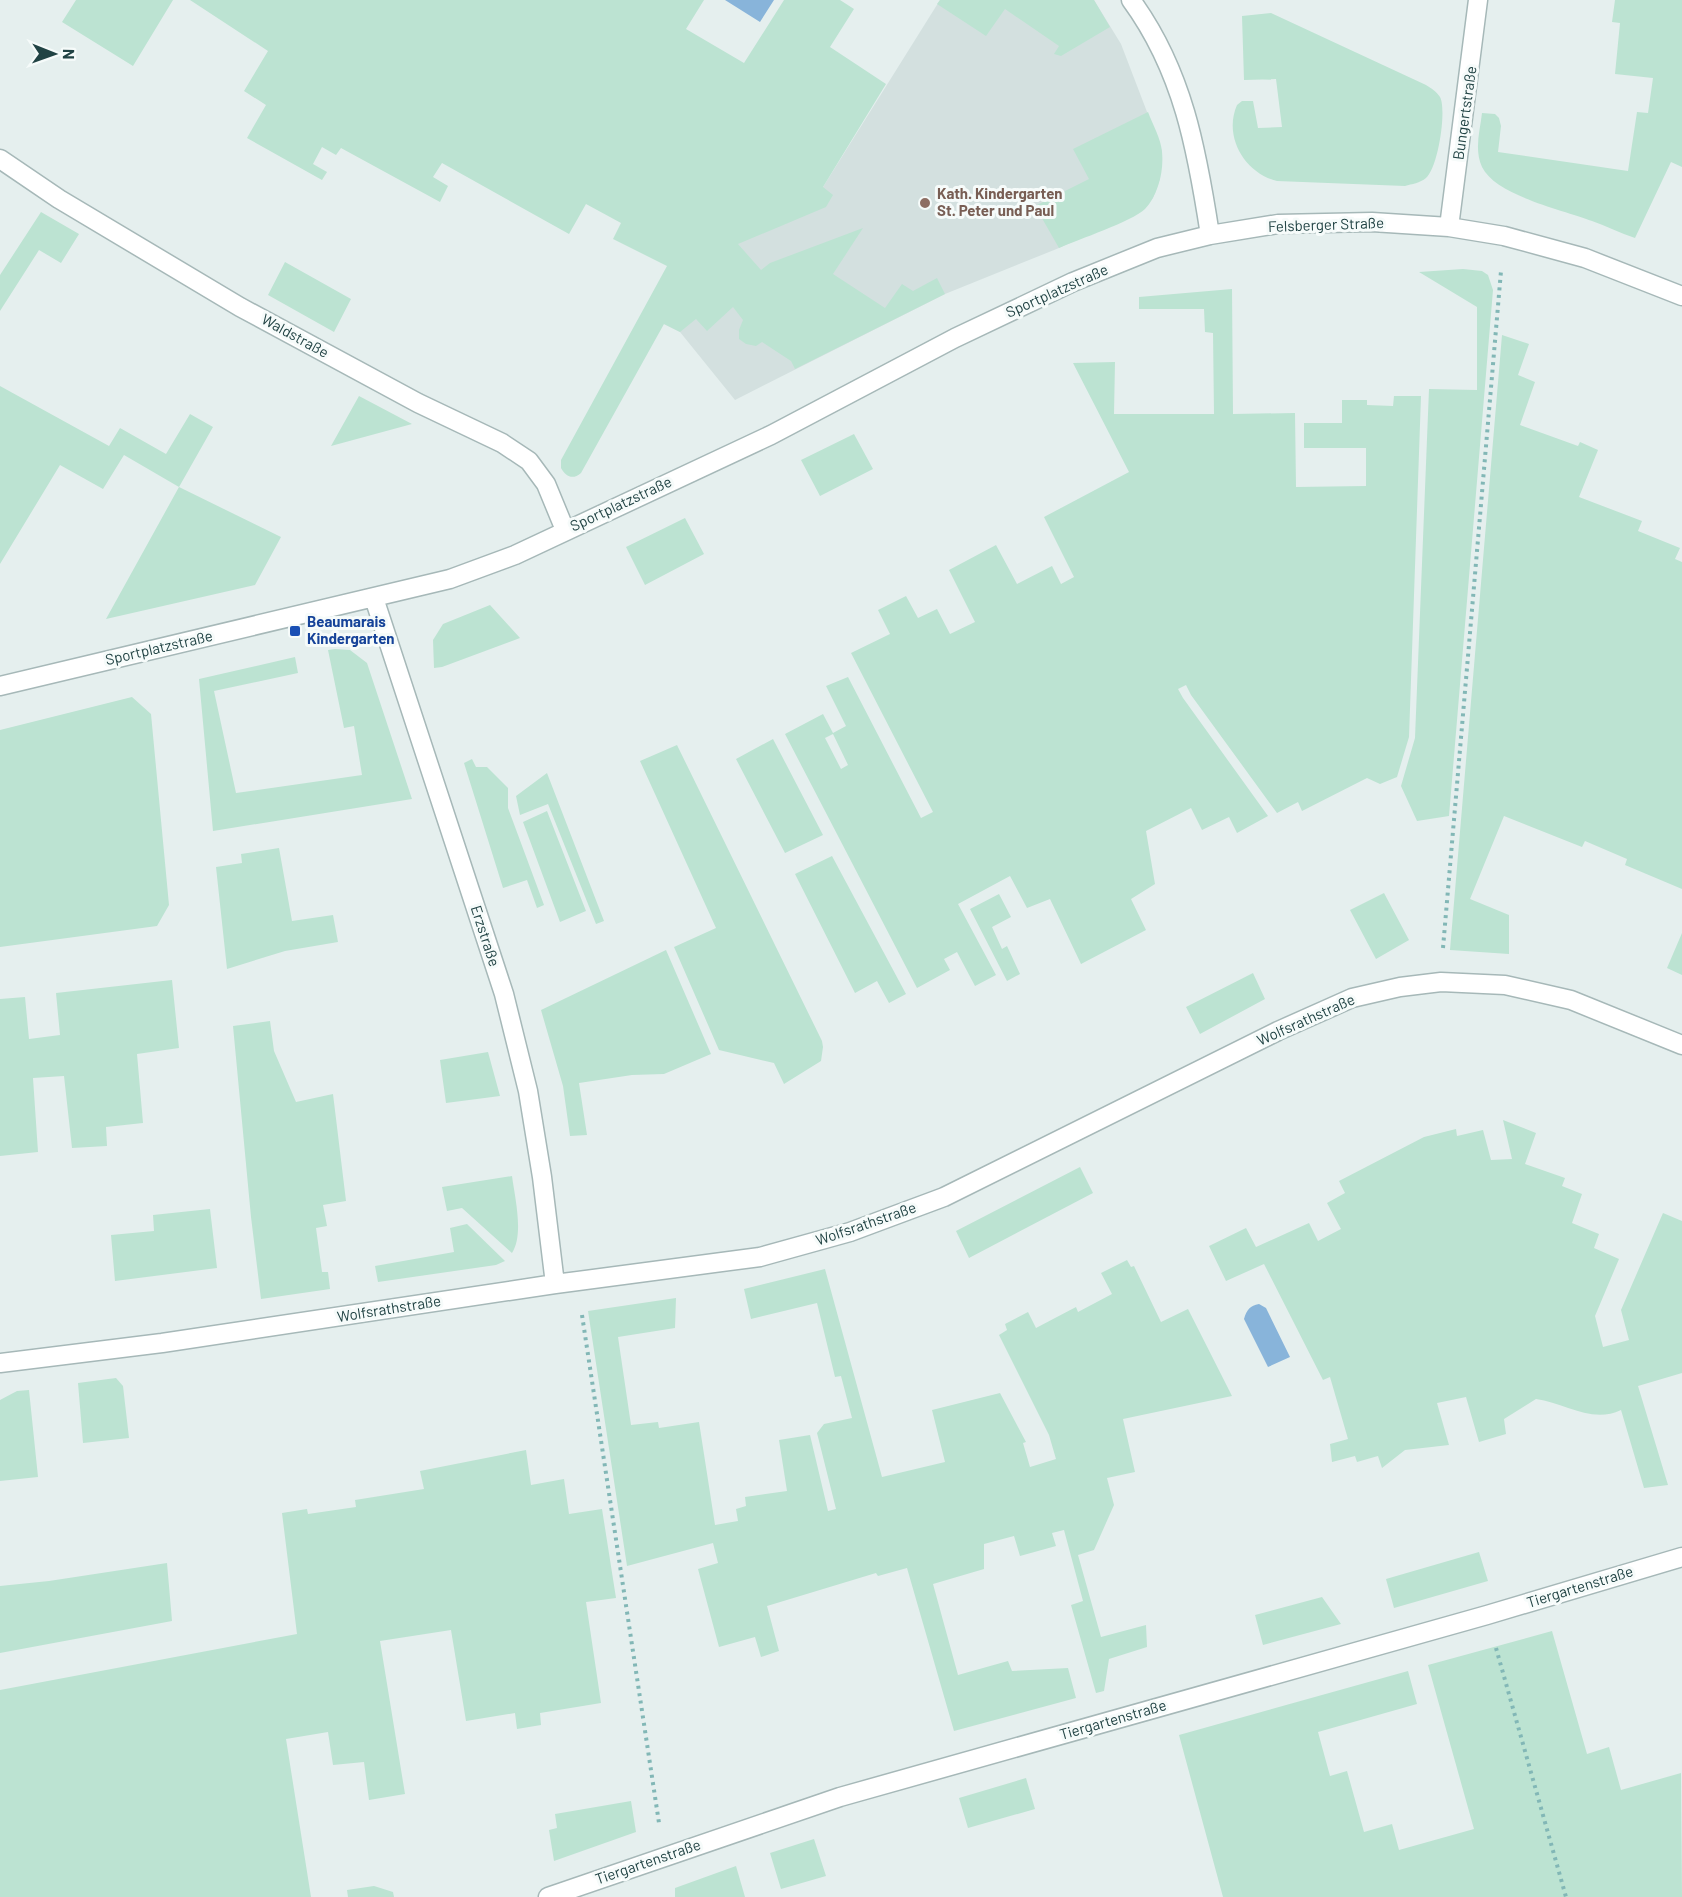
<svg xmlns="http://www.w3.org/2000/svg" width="1682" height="1897" viewBox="0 0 1682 1897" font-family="Barlow,sans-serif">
	<rect width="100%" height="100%" fill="#e5efee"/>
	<path fill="#d3e0df" d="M 940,0 L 1094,0 L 1121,44 L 1162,151 L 1160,179 L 1153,198 L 1144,209 L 1059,248 L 945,294 L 735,400 L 680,332 L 664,324 L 738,134 L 823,187 Z"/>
	<path fill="#bce3d2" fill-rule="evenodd" d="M 76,0 L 173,0 L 133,66 L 62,22 Z
		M 190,0 L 704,0 L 686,29 L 744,63 L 784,0 L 840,0 L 854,9 L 830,47 L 886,84 L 823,187 L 833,195 L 826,207 L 738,244 L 761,270 L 770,263 L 863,228 L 833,274 L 885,308 L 902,284 L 913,291 L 937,278 L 945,294 L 795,369 L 791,361 L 762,342 L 756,346 L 746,344 L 739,339 L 739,330 L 743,320 L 733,307 L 707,331 L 696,319 L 680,332 L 664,324 L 581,473 C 573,480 566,477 561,468 L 561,460 L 667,266 L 613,239 L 621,223 L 586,204 L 569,234 L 442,163 L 433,177 L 448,186 L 440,202 L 341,148 L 336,155 L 322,147 L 313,164 L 327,172 L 322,180 L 247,138 L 266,105 L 244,91 L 268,51 Z
		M 940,0 L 1094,0 L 1110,27 L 1061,56 L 1054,54 L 1059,46 L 1005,9 L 986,36 L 937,4 Z
		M 1615,0 L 1682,0 L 1682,167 L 1671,162 L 1635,238 C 1620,233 1606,226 1592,221 C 1564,210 1496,196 1482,167 C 1474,149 1480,131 1482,113 L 1495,114 L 1499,118 L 1501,126 L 1498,152 L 1628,171 L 1637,112 L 1648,113 L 1653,78 L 1615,74 L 1620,23 L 1612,22 Z
		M 1271,13 L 1426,85 C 1431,88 1437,92 1440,97 C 1447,110 1438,168 1426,178 C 1420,183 1412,184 1405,186 L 1277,181 C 1245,173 1223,137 1237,105 L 1242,101 L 1253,101 L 1258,128 L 1282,127 L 1276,79 L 1244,80 L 1242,16 Z
		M 1148,112 C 1153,125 1161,139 1162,152 C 1164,171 1158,195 1145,209 C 1131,222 1079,239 1059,248 L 1035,206 L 1089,179 L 1073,149 Z
		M 41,212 L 79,234 L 61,263 L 39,250 L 0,311 L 0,275 Z
		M 285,262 L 351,299 L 334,332 L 268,295 Z
		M 1463,269 L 1482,271 L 1488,275 L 1493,290 L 1449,816 L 1417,821 L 1401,786 L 1415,738 L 1429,389 L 1477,390 L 1477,307 L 1419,272 Z
		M 1232,289 L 1233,414 L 1295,413 L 1296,487 L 1366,486 L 1366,448 L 1304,448 L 1304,423 L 1342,423 L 1342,400 L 1367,400 L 1367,405 L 1393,406 L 1394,396 L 1421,396 L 1409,737 L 1397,777 L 1380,784 L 1367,778 L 1302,811 L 1298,802 L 1277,813 L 1191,695 L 1186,685 L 1178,689 L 1183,698 L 1268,816 L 1237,833 L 1229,817 L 1202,830 L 1191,808 L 1146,831 L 1155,884 L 1131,899 L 1146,930 L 1081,964 L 1050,899 L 1027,908 L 1010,876 L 958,904 L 996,975 L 975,986 L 957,952 L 944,959 L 950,970 L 917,988 L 785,734 L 823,714 L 833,733 L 846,726 L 826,686 L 848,677 L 921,818 L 933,812 L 851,653 L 890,634 L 878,610 L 906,596 L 918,618 L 937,609 L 950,634 L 975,622 L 949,570 L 996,545 L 1017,584 L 1052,566 L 1061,584 L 1074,577 L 1044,517 L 1129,472 L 1073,363 L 1115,362 L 1114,414 L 1214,414 L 1213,333 L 1205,332 L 1204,309 L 1139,309 L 1139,297 ZM 833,734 L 848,765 L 841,769 L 825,738 Z
		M 1502,335 L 1529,344 L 1518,375 L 1535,382 L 1520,425 L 1578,446 L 1580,442 L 1598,450 L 1579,497 L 1642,521 L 1638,531 L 1680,548 L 1675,559 L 1682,562 L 1682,889 L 1625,865 L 1627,859 L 1585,841 L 1582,847 L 1504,816 L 1470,899 L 1509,915 L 1509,954 L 1450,950 Z
		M 0,386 L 109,446 L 120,428 L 166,454 L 190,414 L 213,427 L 179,487 L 281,537 L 255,585 L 106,619 L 179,487 L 124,455 L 103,489 L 60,465 L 0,564 Z
		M 359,396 L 412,424 L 331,446 Z
		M 854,434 L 873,469 L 820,496 L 801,460 Z
		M 685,518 L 704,554 L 645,585 L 626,547 Z
		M 490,605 L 520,638 L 442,667 L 434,668 L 433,640 L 443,624 Z
		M 335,649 L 350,650 L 367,663 L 412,799 L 213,831 L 199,679 L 295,657 L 298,673 L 214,691 L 236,793 L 362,775 L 354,726 L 344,728 L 328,650 Z
		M 132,697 L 151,714 L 169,905 L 157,926 L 0,947 L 0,730 Z
		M 773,739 L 823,835 L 785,853 L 736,759 Z
		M 677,745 L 822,1041 L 823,1047 L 821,1061 L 784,1084 L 774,1063 L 719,1050 L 674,947 L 716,928 L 640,761 Z
		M 472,759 L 476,767 L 487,767 L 508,788 L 508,808 L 544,905 L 537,908 L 527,880 L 503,888 L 464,763 Z
		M 547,773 L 604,921 L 596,924 L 548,804 L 520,815 L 516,796 Z
		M 547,811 L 586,911 L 560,922 L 523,822 Z
		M 279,848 L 292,921 L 333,915 L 338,942 L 285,951 L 227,969 L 216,867 L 242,863 L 241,854 Z
		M 832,856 L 906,994 L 889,1003 L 877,981 L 855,993 L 795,874 Z
		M 1384,893 L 1409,940 L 1376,959 L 1350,910 Z
		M 999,894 L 1011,917 L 992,927 L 1002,949 L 1007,946 L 1020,974 L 1007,981 L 970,909 Z
		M 1682,933 L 1682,975 L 1667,968 Z
		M 666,950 L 711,1054 L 664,1074 L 632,1075 L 579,1083 L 587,1135 L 570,1136 L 563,1086 L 541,1010 Z
		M 1253,973 L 1265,999 L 1200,1034 L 1186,1007 Z
		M 172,980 L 179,1048 L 137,1054 L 143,1123 L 106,1127 L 107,1146 L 72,1148 L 64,1076 L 33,1078 L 38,1152 L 0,1156 L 0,999 L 25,997 L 29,1039 L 60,1035 L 56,993 Z
		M 270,1021 L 274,1051 L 296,1102 L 333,1094 L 346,1201 L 323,1205 L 327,1226 L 316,1228 L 322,1272 L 328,1272 L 330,1289 L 261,1299 L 251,1217 L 233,1026 Z
		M 488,1052 L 500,1096 L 446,1103 L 440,1060 Z
		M 1503,1120 L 1536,1133 L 1525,1164 L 1565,1178 L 1562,1186 L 1582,1194 L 1572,1223 L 1599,1234 L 1594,1248 L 1619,1259 L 1595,1316 L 1603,1347 L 1629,1340 L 1621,1310 L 1663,1213 L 1682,1221 L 1682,1373 L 1638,1386 L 1668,1485 L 1644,1488 L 1621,1410 C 1592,1424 1565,1403 1536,1399 L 1504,1419 L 1506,1434 L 1479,1442 L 1466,1397 L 1437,1403 L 1449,1445 L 1405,1450 L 1382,1468 L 1378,1456 L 1357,1462 L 1355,1456 L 1332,1462 L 1330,1444 L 1348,1439 L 1330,1377 L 1323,1380 L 1264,1264 L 1226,1281 L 1209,1246 L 1246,1228 L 1256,1247 L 1309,1223 L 1318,1241 L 1341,1229 L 1327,1203 L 1345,1193 L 1339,1181 L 1424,1137 L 1456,1129 L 1457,1136 L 1483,1130 L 1491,1160 L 1512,1159 Z
		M 1080,1167 L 1093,1193 L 969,1258 L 956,1231 Z
		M 512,1176 C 515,1198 524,1235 512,1253 L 462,1208 L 447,1211 L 442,1187 Z
		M 210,1209 L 217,1268 L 115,1281 L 111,1235 L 154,1231 L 153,1215 Z
		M 467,1224 L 505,1261 L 496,1265 L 378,1282 L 375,1266 L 454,1252 L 450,1228 Z
		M 1127,1260 L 1131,1267 L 1134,1266 L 1161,1322 L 1188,1309 L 1232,1396 L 1123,1419 L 1135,1472 L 1107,1478 L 1114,1505 L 1094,1550 L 1078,1555 L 1101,1637 L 1146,1625 L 1147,1647 L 1109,1659 L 1104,1691 L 1096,1693 L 1071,1605 L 1083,1601 L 1064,1530 L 1052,1533 L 1056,1546 L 1020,1556 L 1014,1536 L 984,1544 L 984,1569 L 933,1584 L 958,1675 L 1008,1661 L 1012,1671 L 1068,1668 L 1076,1698 L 954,1731 L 907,1568 L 878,1576 L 876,1573 L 767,1606 L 779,1651 L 761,1657 L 755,1637 L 719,1647 L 698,1569 L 718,1563 L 713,1543 L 627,1566 L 588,1311 L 676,1298 L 675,1328 L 618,1337 L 631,1425 L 658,1422 L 659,1428 L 699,1422 L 715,1525 L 738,1521 L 736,1509 L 746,1506 L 745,1497 L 787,1491 L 779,1440 L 810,1435 L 828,1511 L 836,1509 L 817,1433 L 824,1424 L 852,1418 L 841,1376 L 835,1377 L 817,1303 L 751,1319 L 744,1289 L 825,1269 L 882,1477 L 945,1462 L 932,1410 L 1000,1393 L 1026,1442 L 1023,1443 L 1030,1467 L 1056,1459 L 1049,1435 L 999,1335 L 1007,1330 L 1005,1324 L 1028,1312 L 1036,1328 L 1076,1307 L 1078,1312 L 1112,1294 L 1101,1273 Z
		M 116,1378 L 123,1386 L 129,1438 L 83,1443 L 78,1383 Z
		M 29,1390 L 38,1477 L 0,1481 L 0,1400 L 17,1391 Z
		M 526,1450 L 531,1485 L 564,1479 L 569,1514 L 602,1509 L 616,1598 L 586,1602 L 601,1703 L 540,1713 L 541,1725 L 517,1729 L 515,1713 L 466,1721 L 451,1630 L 380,1641 L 405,1794 L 369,1800 L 364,1762 L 333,1765 L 328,1732 L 286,1739 L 311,1897 L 0,1897 L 0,1690 L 297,1634 L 282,1513 L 307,1509 L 308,1514 L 356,1507 L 355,1500 L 424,1489 L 420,1471 Z
		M 1479,1552 L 1488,1581 L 1394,1608 L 1386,1579 Z
		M 167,1563 L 172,1621 L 0,1653 L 0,1586 L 49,1581 Z
		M 1322,1597 L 1341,1624 L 1263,1645 L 1255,1615 Z
		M 1552,1631 L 1587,1754 L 1609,1747 L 1621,1790 L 1681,1773 L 1682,1897 L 1223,1897 L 1179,1735 L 1408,1671 L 1417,1704 L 1318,1732 L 1330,1776 L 1347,1771 L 1364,1832 L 1392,1824 L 1399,1850 L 1474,1829 L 1428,1665 Z
		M 1026,1778 L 1035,1809 L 968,1828 L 959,1798 Z
		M 631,1801 L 636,1832 L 554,1861 L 549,1830 L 557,1828 L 555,1814 Z
		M 814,1839 L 826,1876 L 781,1889 L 770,1853 Z
		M 736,1866 L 745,1897 L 675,1897 L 675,1888 Z
		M 374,1886 L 393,1892 L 394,1897 L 348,1897 L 347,1890 Z"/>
	<path fill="#88b4da" d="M 725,0 L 774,0 L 760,22 Z
		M 1259,1304 L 1266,1308 L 1290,1357 L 1268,1367 L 1244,1319 C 1247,1309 1250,1306 1259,1304 Z"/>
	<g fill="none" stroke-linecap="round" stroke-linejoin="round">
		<defs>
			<path id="minor" d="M 1131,0 C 1183,71 1197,150 1210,235
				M 0,159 L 59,199 L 240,307 L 418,403 L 502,443 L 529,461 L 546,484 L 565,530
				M 1449,227 L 1478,0
				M 374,598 L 504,994 L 528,1091 L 542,1177 L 555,1284
				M 0,686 L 450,579 L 515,555 L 771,435 L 955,338 L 1073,282 L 1157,248 L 1210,235 L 1278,224 L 1372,222 L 1449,227 L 1504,236 L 1585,258 L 1682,296
				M 0,1363 L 162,1343 L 555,1284 L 760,1257 L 850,1232 L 944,1197 L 1278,1031 L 1352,998 L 1400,987 L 1441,982 L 1505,985 L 1571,1000 L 1682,1045
				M 548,1897 L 840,1797 L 1487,1615 L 1682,1557"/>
		</defs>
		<use href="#minor" stroke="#a6b8b8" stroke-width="21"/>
		<path stroke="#82b7b6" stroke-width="4" stroke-dasharray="3 4.5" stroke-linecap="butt" d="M 1443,948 L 1501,271
			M 582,1315 L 659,1823
			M 1496,1648 L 1566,1897"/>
		<use href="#minor" stroke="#fff" stroke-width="18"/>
	</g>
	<circle fill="#8d6e63" stroke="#f6fbfa" stroke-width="2" cx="925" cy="203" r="6"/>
	<rect fill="#1a4fb4" stroke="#f6fbfa" stroke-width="2" x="289" y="625" width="12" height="12" rx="3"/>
	<g text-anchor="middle" stroke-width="6" stroke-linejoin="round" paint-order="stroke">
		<g font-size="15" fill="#214344" stroke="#f6fbfa">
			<text transform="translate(1465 113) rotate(-82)" y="5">Bungertstraße</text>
			<text transform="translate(1326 225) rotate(-2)" y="5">Felsberger Straße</text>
			<text transform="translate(1057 291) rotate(-24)" y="5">Sportplatzstraße</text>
			<text transform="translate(295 336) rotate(29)" y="5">Waldstraße</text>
			<text transform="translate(621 504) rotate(-25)" y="5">Sportplatzstraße</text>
			<text transform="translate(159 648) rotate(-13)" y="5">Sportplatzstraße</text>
			<text transform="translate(485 936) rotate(72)" y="5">Erzstraße</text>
			<text transform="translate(1306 1020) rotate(-24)" y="5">Wolfsrathstraße</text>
			<text transform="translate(866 1224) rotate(-19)" y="5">Wolfsrathstraße</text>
			<text transform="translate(389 1309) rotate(-9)" y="5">Wolfsrathstraße</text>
			<text transform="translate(1580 1587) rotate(-17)" y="5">Tiergartenstraße</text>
			<text transform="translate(1113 1720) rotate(-16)" y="5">Tiergartenstraße</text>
			<text transform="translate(648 1862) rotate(-19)" y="5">Tiergartenstraße</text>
		</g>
		<g font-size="15" font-weight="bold" fill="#785e54" stroke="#f6fbfa" text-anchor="start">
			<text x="937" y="199">Kath. Kindergarten<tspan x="937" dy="17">St. Peter und Paul</tspan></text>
		</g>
		<g font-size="15" font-weight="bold" fill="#164399" stroke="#f6fbfa" text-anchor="start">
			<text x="307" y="627">Beaumarais<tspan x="307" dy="17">Kindergarten</tspan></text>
		</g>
	</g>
	<g transform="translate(54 54) rotate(91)" stroke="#f6fbfa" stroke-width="4.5" paint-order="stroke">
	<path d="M0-4.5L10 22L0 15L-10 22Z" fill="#214344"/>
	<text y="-9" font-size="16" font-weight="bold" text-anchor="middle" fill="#214344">N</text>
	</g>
</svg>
